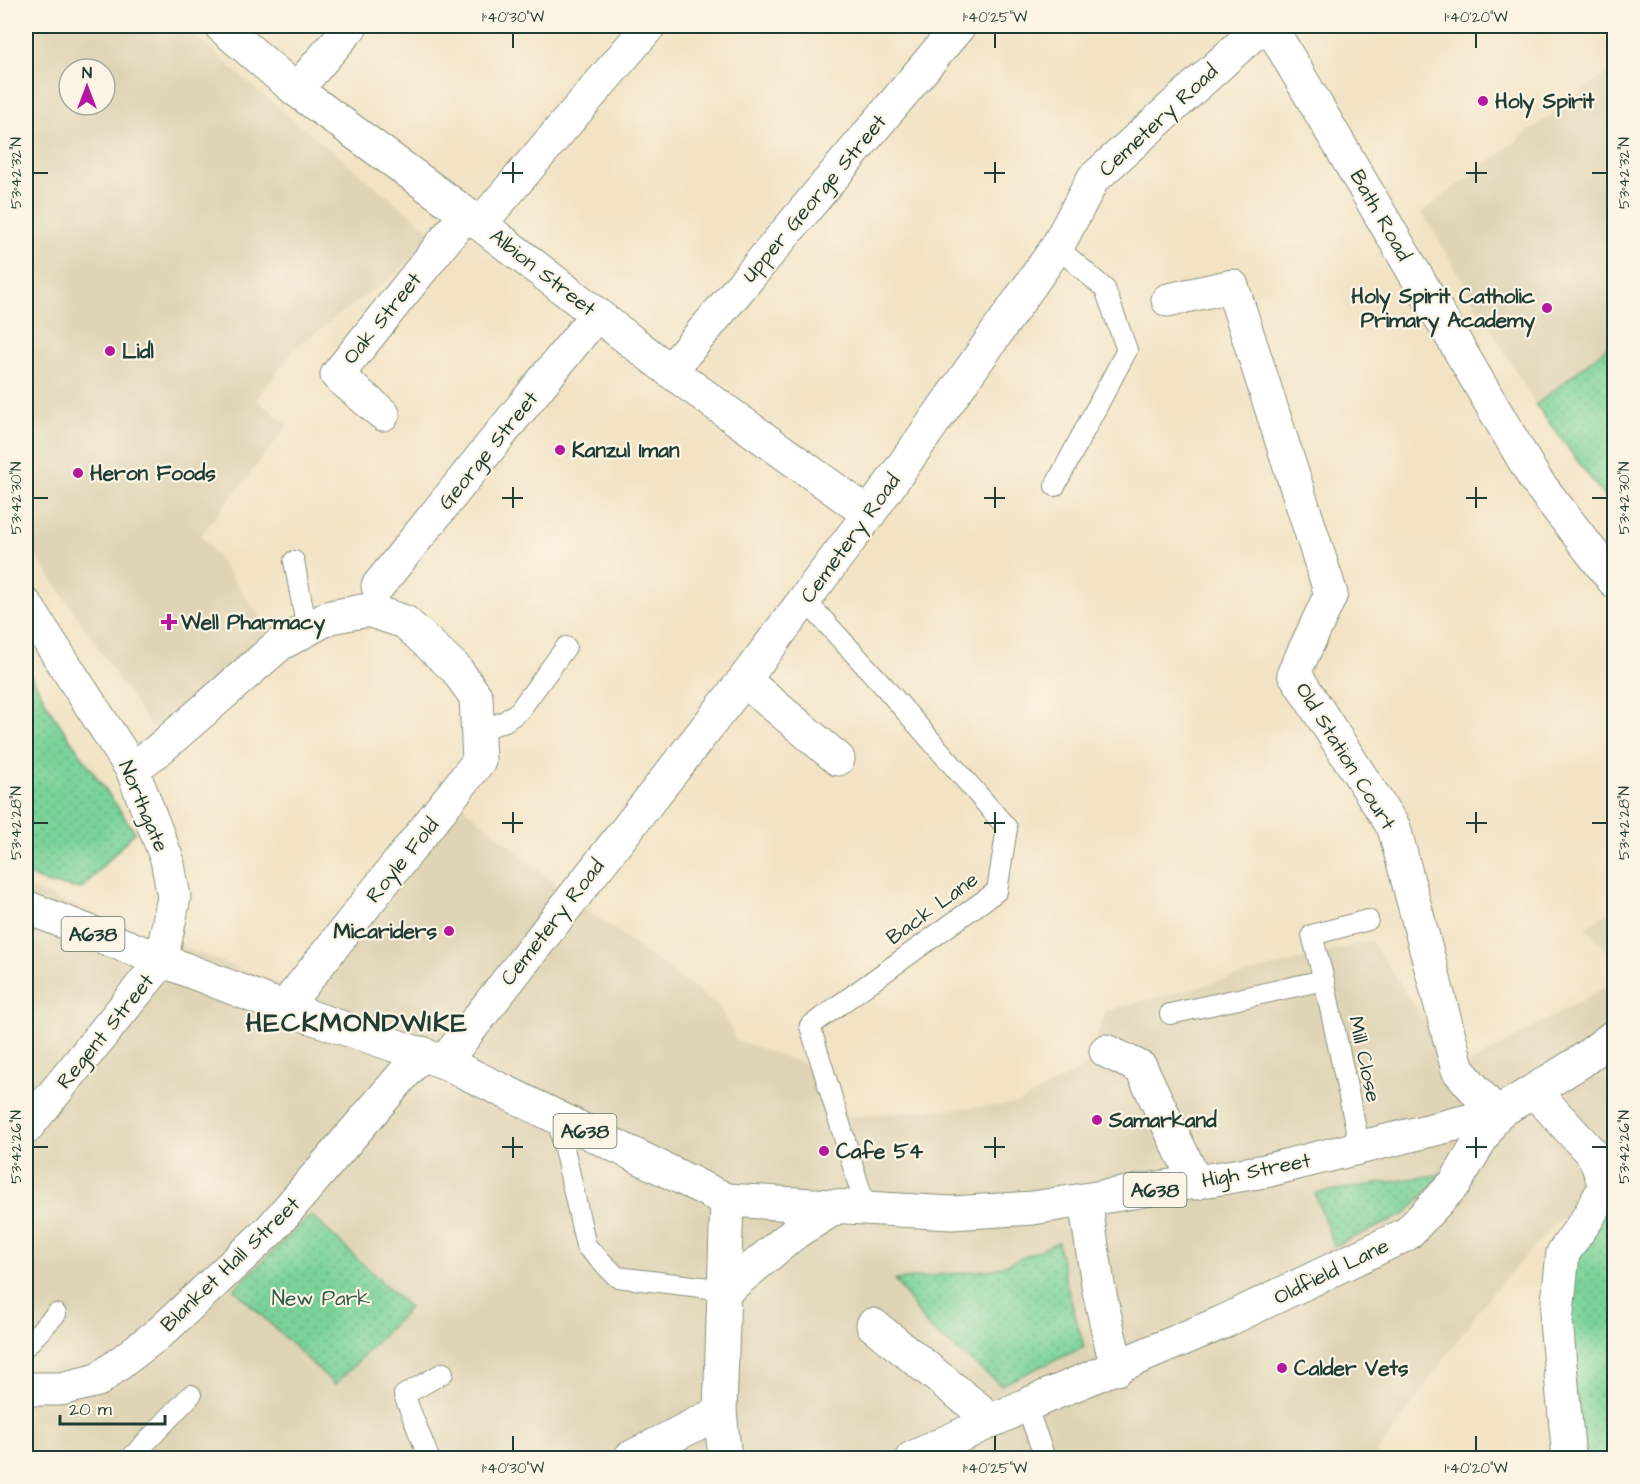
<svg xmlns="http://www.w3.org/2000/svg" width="1640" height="1484" viewBox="0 0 1640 1484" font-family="'Architects Daughter',sans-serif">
	<defs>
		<pattern id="green-dots" width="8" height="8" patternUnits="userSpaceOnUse" patternTransform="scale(1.5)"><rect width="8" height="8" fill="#7ad399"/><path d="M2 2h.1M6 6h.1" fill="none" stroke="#63ac7e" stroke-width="1.8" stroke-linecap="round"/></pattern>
	</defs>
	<rect width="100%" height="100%" fill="#fcf5e5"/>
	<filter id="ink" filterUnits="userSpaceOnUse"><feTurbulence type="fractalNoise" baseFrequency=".0167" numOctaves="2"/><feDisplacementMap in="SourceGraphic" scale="12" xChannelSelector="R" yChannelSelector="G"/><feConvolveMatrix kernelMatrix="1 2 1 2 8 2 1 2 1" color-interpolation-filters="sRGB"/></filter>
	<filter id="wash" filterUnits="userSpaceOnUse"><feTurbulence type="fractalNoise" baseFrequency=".008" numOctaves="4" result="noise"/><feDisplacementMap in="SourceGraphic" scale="24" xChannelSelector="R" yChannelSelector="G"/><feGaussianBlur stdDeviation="1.35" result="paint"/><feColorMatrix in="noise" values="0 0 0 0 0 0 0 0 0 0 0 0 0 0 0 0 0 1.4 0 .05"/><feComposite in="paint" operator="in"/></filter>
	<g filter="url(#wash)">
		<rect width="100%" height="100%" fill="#f2e3c5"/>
		<path fill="#dfd4b5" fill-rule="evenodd" d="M 26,26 L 185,26 L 254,88 L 434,234 L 398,272 L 299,344 L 256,399 L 288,425 L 201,535 L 280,644 L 151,727 L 26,540 ZM 69,69 L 105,69 L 105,105 L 69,105 Z
			M 1614,68 L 1614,510 L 1536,405 L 1422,212 Z
			M 459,803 L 571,898 L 720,1008 L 736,1040 L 807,1065 L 830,1067 L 848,1117 L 1016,1104 L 1085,1067 L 1106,1011 L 1371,941 L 1458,1070 L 1614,982 L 1614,1182 L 1582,1195 L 1489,1296 L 1374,1458 L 26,1458 L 26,887 L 306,994 Z
			M 1614,908 L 1614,959 L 1586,928 Z"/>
		<path fill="url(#green-dots)" stroke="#4c8866" stroke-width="1.5" d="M 1614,342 L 1614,510 L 1536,405 Z
			M 26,666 L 52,713 L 135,832 L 81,889 L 46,883 L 26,874 Z
			M 1443,1174 L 1404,1215 L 1334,1246 L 1315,1193 Z
			M 1614,1189 L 1614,1458 L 1569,1458 L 1556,1322 L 1589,1216 Z
			M 311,1215 L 409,1308 L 335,1385 L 234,1289 Z
			M 1058,1242 L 1066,1283 L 1084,1347 L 1001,1385 L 928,1327 L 895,1280 L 996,1269 Z"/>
	</g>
	<g filter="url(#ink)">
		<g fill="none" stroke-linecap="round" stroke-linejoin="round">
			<defs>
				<path id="service" d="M 1055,486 L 1127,350 L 1105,289 L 1057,247
					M 294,561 L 307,630
					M 805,600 L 881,683 L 1007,828 L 997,891 L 810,1026 L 866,1209
					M 477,732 L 505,721 L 519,711 L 566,647
					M 1324,980 L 1312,935 L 1368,920
					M 1170,1014 L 1324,980 L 1360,1148
					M 557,1117 L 586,1246 L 617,1277 L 726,1290
					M 26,1346 L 56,1314
					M 1026,1405 L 1045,1458
					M 131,1458 L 191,1395
					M 429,1458 L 404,1395 L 443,1373"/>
				<path id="minor" d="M 221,26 L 296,90 L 480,224 L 670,371 L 869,514
					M 1270,26 L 1535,479 L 1614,581
					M 296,90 L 351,26
					M 480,224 L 649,26
					M 670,371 L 959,26
					M 383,414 L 337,375 L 466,214
					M 378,586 L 597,314
					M 744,680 L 838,759
					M 132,769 L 157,751 L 280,644 L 330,617 L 368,610 L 405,622 L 456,669 L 476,697 L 479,761 L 284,1008
					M 1106,1051 L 1141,1068 L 1196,1183
					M 444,1062 L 744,680 L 869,514 L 1057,247 L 1093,179 L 1262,26
					M 1535,1092 L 1595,1157 L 1605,1186 L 1589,1216 L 1563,1253 L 1556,1322 L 1569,1458
					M 1085,1201 L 1099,1291 L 1117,1369
					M 873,1325 L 992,1420
					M 26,1389 L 61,1389 L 98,1380 L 163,1330 L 271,1229 L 422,1053
					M 630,1458 L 720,1412
					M 912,1458 L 1026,1405 L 1223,1322 L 1407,1234 L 1455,1183 L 1496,1114 L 1458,1070 L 1394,828 L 1294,673 L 1331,594 L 1232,286 L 1168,300"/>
				<path id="tertiary" d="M 26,1128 L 161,962"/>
				<path id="secondary" d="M 26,605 L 132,769 L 167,859 L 174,897 L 161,962
					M 726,1290 L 796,1232 L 835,1208
					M 725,1458 L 720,1412 L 727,1200"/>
				<path id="primary" d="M 26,907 L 284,1008 L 444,1062 L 727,1200 L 951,1213 L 1033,1208 L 1265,1171 L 1496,1114 L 1580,1062 L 1614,1036"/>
			</defs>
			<use href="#service" stroke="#88907c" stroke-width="22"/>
			<use href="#minor" stroke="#88907c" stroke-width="35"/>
			<use href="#tertiary" stroke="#88907c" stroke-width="35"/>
			<use href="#secondary" stroke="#88907c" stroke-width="35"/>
			<use href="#primary" stroke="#88907c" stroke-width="35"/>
			<use href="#service" stroke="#fff" stroke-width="20"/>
			<use href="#minor" stroke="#fff" stroke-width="33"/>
			<use href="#tertiary" stroke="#fff" stroke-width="33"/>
			<use href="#secondary" stroke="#fff" stroke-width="33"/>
			<use href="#primary" stroke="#fff" stroke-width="33"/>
		</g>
	</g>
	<path fill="none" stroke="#1f3d34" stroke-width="2" d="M 513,33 L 513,48M 995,33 L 995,48M 1476,33 L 1476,48M 513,162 L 513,183M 995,162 L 995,183M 1476,162 L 1476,183M 33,173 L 48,173M 502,173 L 523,173M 984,173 L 1005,173M 1466,173 L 1487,173M 1592,173 L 1607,173M 513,487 L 513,508M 995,487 L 995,508M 1476,487 L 1476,508M 33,498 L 48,498M 502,498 L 523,498M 984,498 L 1005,498M 1466,498 L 1487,498M 1592,498 L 1607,498M 513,812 L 513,833M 995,812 L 995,833M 1476,812 L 1476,833M 33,823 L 48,823M 502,823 L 523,823M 984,823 L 1005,823M 1466,823 L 1487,823M 1592,823 L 1607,823M 513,1137 L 513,1158M 995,1137 L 995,1158M 1476,1137 L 1476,1158M 33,1147 L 48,1147M 502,1147 L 523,1147M 984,1147 L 1005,1147M 1466,1147 L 1487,1147M 1592,1147 L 1607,1147M 513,1436 L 513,1451M 995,1436 L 995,1451M 1476,1436 L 1476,1451"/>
	<g fill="#b5179e" stroke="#fcf5e5" stroke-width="2">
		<circle cx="1483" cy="101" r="6"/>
		<circle cx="1547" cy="308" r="6"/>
		<circle cx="110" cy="351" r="6"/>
		<circle cx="560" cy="450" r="6"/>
		<circle cx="78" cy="473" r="6"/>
		<path d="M166 613h6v6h6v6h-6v6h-6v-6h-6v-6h6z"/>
		<circle cx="449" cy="931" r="6"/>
		<circle cx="1097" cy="1120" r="6"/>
		<circle cx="824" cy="1151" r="6"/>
		<circle cx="1282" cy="1368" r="6"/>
	</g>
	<g text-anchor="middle" stroke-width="4.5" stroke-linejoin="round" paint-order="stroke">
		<g fill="#fcf5e5" stroke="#617469" stroke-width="1.5">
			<rect x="61.5" y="917" width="63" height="34" rx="4.5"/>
			<rect x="553.5" y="1114" width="63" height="34" rx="4.5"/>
			<rect x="1123.5" y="1173" width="63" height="34" rx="4.5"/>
		</g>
		<g font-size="20" font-weight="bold" fill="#1f3d34">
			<text x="93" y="941">A638</text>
			<text x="585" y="1138">A638</text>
			<text x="1155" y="1197">A638</text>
		</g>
		<g font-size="21" font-weight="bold" fill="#1f3d34" stroke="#fcf5e5" text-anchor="start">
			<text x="1495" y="108">Holy Spirit</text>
			<text x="1535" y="303" text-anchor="end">Holy Spirit Catholic<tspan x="1535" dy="24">Primary Academy</tspan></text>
			<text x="122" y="358">Lidl</text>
			<text x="572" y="457">Kanzul Iman</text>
			<text x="90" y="480">Heron Foods</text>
			<text x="181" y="629">Well Pharmacy</text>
			<text x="437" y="938" text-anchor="end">Micariders</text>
			<text x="1109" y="1127">Samarkand</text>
			<text x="836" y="1158">Cafe 54</text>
			<text x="1294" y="1375">Calder Vets</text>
		</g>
		<g font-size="21" fill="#1f3d34" stroke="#fcf5e5">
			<text transform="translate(1158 120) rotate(-43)" y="7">Cemetery Road</text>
			<text transform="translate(814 198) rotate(-50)" y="7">Upper George Street</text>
			<text transform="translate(1381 215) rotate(60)" y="7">Bath Road</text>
			<text transform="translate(543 272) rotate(38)" y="7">Albion Street</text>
			<text transform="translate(382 318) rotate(-51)" y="7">Oak Street</text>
			<text transform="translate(488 450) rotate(-51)" y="7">George Street</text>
			<text transform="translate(850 538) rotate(-54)" y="7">Cemetery Road</text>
			<text transform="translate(1346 756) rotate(58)" y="7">Old Station Court</text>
			<text transform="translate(144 806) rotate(67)" y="7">Northgate</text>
			<text transform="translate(402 860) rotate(-51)" y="7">Royle Fold</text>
			<text transform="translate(932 908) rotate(-36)" y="7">Back Lane</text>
			<text transform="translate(552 922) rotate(-52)" y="7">Cemetery Road</text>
			<text transform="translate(105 1031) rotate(-51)" y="7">Regent Street</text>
			<text transform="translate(1365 1059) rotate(78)" y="7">Mill Close</text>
			<text transform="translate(1256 1170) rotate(-11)" y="7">High Street</text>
			<text transform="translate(230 1264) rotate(-44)" y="7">Blanket Hall Street</text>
			<text transform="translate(1331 1271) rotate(-26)" y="7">Oldfield Lane</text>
		</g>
		<g font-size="21" fill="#315b48" stroke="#fcf5e5">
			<text x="321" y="1305">New Park</text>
		</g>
		<g font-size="27" font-weight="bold" letter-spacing="1.5" fill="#1f3d34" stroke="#fcf5e5">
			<text x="357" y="1031">HECKMONDWIKE</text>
		</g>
	</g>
	<rect width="1640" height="1484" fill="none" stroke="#fcf5e5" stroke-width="66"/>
	<g transform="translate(87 87)"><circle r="28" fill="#fcf5e5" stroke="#a4ab9e" stroke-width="1.5"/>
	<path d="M0-4.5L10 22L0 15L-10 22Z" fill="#b5179e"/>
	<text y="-9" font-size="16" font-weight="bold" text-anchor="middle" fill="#1f3d34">N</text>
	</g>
	<path d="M60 1415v9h105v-9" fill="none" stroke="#1f3d34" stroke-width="3"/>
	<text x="69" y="1415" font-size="18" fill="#1f3d34" stroke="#fcf5e5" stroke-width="4.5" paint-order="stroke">20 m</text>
	<rect x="33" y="33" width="1574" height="1418" fill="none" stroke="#1f3d34" stroke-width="2"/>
	<g font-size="15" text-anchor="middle" fill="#1f3d34">
		<text x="513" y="22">1°40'30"W</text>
		<text x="995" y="22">1°40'25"W</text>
		<text x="1476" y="22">1°40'20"W</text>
		<text transform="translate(16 173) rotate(-90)" y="5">53°42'32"N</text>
		<text transform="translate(1624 173) rotate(-90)" y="5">53°42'32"N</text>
		<text transform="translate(16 498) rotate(-90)" y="5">53°42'30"N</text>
		<text transform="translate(1624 498) rotate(-90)" y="5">53°42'30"N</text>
		<text transform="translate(16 823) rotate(-90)" y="5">53°42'28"N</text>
		<text transform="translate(1624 823) rotate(-90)" y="5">53°42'28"N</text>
		<text transform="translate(16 1147) rotate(-90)" y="5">53°42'26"N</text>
		<text transform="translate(1624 1147) rotate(-90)" y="5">53°42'26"N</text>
		<text x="513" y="1473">1°40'30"W</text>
		<text x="995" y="1473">1°40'25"W</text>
		<text x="1476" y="1473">1°40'20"W</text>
	</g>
</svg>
